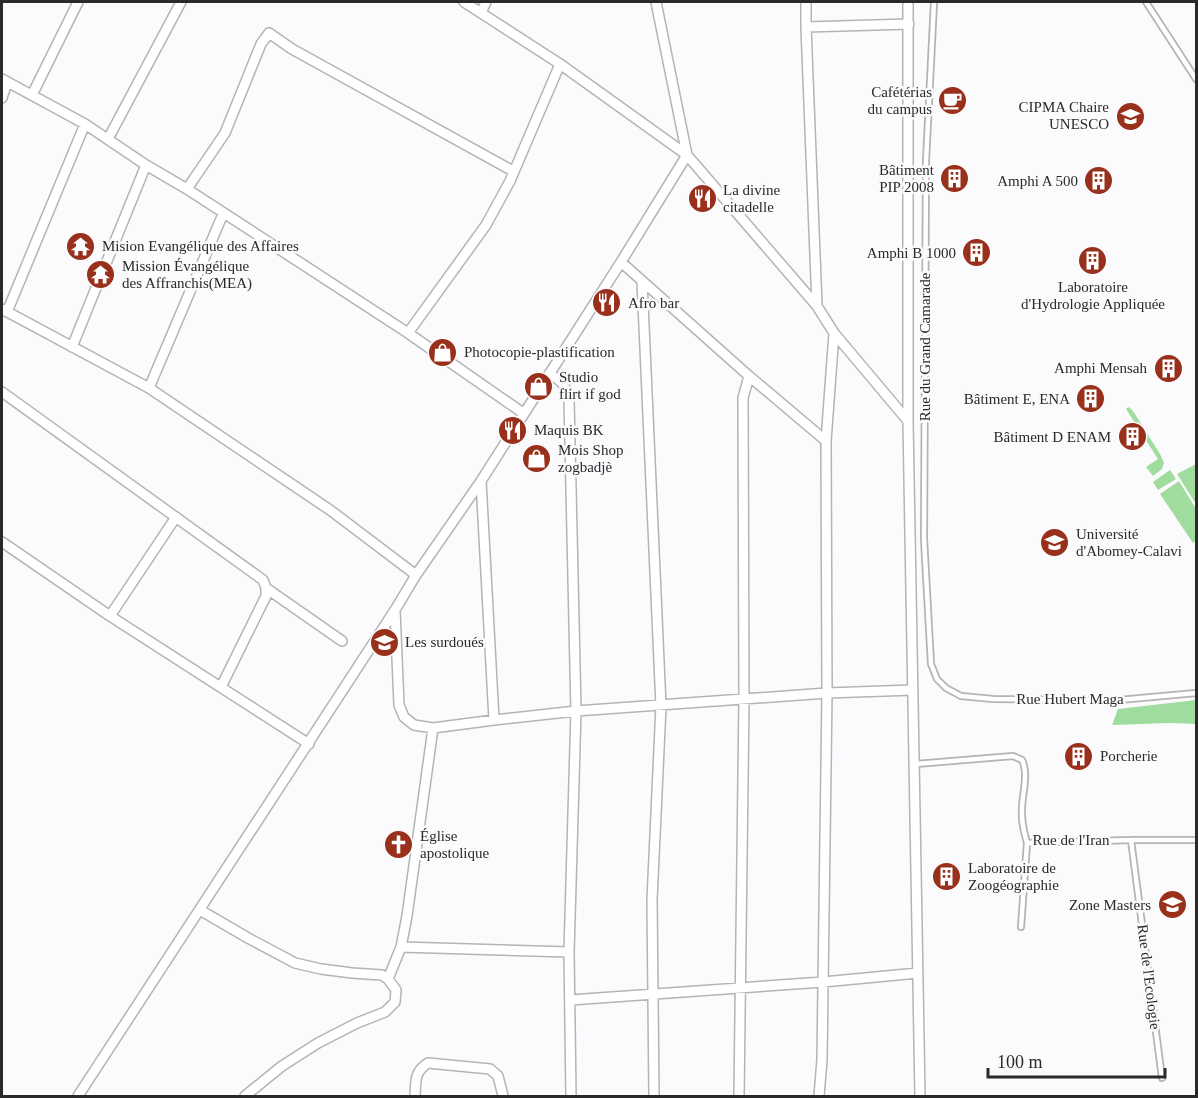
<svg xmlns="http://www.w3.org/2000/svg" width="1198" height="1098" viewBox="0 0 1198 1098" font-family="Georgia,serif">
	<rect width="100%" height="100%" fill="#fbfbfe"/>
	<path fill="#a0dc9d" d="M 1129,407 L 1133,411 L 1160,454 L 1164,463 L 1162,469 L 1153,476 L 1146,467 L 1158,459 L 1126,409 Z
		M 1196,464 L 1196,504 L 1177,474 Z
		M 1170,470 L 1176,479 L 1158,490 L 1153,482 Z
		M 1179,481 L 1196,509 L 1196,541 L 1193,543 L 1160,494 Z
		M 1196,700 L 1196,724 L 1169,723 L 1112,725 L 1118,709 Z"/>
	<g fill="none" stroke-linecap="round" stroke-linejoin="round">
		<defs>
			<path id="lane" d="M 934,2 L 926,161 L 924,539 L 931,664 L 937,679 L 946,688 L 961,696 L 993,699 L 1119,700 L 1196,693
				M 1146,2 L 1196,79
				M 916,764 L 1013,756 L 1022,760 C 1029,774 1022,794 1022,809 C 1021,821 1024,832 1027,843 L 1131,840 L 1196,840
				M 1131,840 L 1162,1078
				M 1021,927 L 1027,843"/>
			<path id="street" d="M 464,2 L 560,64 L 687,155 L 817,306 L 834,333 L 908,421
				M 806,2 L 806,27 L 817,306
				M 908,2 L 908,421 L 920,1096
				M 481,13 L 486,2
				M 806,27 L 909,24
				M 2,79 L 85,124 L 146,165 L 187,189 L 408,333 L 523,413
				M 32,95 L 78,2
				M 2,98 L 7,82
				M 108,139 L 181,2
				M 187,189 L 225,133 L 261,44 L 269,33 L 292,49 L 513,171
				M 621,262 L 749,376 L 826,441
				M 642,281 L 661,706 L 652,900 L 654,1096
				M 2,309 L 149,388 L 330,510 L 416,575
				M 7,312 L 85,124
				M 408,333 L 486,225 L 510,181 L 560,64
				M 72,347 L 146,165
				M 549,374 C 562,381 565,384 569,399 L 576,711 L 569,952 L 571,1096
				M 149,388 L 223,214
				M 2,392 L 263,580 L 266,588 L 266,596 L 221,687
				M 481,481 L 494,720
				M 2,542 L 110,616 L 309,744
				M 266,588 L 342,641
				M 395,610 L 399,705 L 404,717 L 414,725 L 433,728 L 494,720 L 576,711 L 827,693 L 913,690
				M 110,616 L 176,517
				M 433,728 L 407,916 L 401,947 L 569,952
				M 200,910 L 248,938 L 295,963 L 321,969 L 352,973 L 382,975 L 388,979 L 396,990 L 395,1002 L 385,1012 L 357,1023 L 318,1043 L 282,1066 L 245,1096
				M 388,979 L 401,947
				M 570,1000 L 823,982 L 918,973
				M 78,1096 L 395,610 L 416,575 L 481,481 L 621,262 L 687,155 L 656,2
				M 415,1096 C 416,1081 414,1072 428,1063 L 490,1069 L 498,1076 L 503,1096
				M 739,1096 L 744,699 L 743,398 L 749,376
				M 819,1096 L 822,1060 L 827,693 L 826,441 L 834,333"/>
		</defs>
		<use href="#lane" stroke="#b4b4b6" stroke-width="8"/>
		<use href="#street" stroke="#b4b4b6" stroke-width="12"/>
		<use href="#lane" stroke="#fff" stroke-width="4.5"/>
		<use href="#street" stroke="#fff" stroke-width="9"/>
	</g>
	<defs>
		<symbol id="cafe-disc" viewBox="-11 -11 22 22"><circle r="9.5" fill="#99301b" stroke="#fbfbfe"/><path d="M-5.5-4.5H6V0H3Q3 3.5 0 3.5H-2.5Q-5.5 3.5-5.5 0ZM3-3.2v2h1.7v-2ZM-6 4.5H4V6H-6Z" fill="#fff"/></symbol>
		<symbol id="university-disc" viewBox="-11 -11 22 22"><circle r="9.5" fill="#99301b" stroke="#fbfbfe"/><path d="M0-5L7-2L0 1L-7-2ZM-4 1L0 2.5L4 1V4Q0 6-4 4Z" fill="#fff"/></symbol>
		<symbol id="building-disc" viewBox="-11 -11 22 22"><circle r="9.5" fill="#99301b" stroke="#fbfbfe"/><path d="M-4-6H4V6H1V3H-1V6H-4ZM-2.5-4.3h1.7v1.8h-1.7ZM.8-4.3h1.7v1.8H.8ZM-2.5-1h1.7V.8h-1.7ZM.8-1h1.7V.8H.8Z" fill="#fff"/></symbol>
		<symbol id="restaurant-disc" viewBox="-11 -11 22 22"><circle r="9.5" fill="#99301b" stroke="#fbfbfe"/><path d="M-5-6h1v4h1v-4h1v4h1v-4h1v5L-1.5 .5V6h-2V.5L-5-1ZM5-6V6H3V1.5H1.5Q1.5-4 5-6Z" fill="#fff"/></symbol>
		<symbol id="temple-disc" viewBox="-11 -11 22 22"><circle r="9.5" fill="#99301b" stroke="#fbfbfe"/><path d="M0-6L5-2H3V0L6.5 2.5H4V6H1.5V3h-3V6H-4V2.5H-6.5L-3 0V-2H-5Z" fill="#fff"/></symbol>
		<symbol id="shop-disc" viewBox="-11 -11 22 22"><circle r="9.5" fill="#99301b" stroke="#fbfbfe"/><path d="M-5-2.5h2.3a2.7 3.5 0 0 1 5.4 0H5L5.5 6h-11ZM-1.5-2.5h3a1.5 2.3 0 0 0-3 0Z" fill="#fff"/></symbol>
		<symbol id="school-disc" viewBox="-11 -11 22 22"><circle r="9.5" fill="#99301b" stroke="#fbfbfe"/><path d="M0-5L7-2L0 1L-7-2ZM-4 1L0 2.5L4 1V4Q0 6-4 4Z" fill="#fff"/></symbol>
		<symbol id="church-disc" viewBox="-11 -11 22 22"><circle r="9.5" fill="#99301b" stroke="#fbfbfe"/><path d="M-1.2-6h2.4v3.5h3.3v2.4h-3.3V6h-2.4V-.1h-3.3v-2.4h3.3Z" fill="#fff"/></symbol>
	</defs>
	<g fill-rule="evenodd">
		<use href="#cafe-disc" x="936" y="84" width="33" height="33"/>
		<use href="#university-disc" x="1114" y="100" width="33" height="33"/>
		<use href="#building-disc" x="938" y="162" width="33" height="33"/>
		<use href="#building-disc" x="1082" y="164" width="33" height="33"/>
		<use href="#restaurant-disc" x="686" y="182" width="33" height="33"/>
		<use href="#temple-disc" x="64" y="230" width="33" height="33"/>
		<use href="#building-disc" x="960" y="236" width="33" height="33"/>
		<use href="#building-disc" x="1076" y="244" width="33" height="33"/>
		<use href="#temple-disc" x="84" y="258" width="33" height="33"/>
		<use href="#restaurant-disc" x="590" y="286" width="33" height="33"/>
		<use href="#shop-disc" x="426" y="336" width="33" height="33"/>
		<use href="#building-disc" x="1152" y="352" width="33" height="33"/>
		<use href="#shop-disc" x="522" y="370" width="33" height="33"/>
		<use href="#building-disc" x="1074" y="382" width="33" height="33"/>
		<use href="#restaurant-disc" x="496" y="414" width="33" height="33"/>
		<use href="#building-disc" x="1116" y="420" width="33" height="33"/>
		<use href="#shop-disc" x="520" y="442" width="33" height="33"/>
		<use href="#university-disc" x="1038" y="526" width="33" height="33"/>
		<use href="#school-disc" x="368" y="626" width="33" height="33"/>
		<use href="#building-disc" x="1062" y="740" width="33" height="33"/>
		<use href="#church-disc" x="382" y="828" width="33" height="33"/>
		<use href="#building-disc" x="930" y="860" width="33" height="33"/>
		<use href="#university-disc" x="1156" y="888" width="33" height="33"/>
	</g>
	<g text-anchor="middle" stroke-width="5" stroke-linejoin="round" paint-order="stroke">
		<g font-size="15" fill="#2a2a2b" stroke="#fbfbfe" text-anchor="start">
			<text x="932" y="97" text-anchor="end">Cafétérias<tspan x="932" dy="17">du campus</tspan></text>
			<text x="1109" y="112" text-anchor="end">CIPMA Chaire<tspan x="1109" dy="17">UNESCO</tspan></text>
			<text x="934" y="175" text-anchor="end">Bâtiment<tspan x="934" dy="17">PIP 2008</tspan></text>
			<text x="1078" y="186" text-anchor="end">Amphi A 500</text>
			<text x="723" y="195">La divine<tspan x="723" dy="17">citadelle</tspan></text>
			<text x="102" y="251">Mision Evangélique des Affaires</text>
			<text x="956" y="258" text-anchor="end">Amphi B 1000</text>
			<text x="122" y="271">Mission Évangélique<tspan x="122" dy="17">des Affranchis(MEA)</tspan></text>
			<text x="1093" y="292" text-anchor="middle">Laboratoire<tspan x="1093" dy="17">d'Hydrologie Appliquée</tspan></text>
			<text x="628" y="308">Afro bar</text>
			<text x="464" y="357">Photocopie-plastification</text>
			<text x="1147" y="373" text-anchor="end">Amphi Mensah</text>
			<text x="559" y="382">Studio<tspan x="559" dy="17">flirt if god</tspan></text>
			<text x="1070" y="404" text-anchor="end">Bâtiment E, ENA</text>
			<text x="534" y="435">Maquis BK</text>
			<text x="1111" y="442" text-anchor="end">Bâtiment D ENAM</text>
			<text x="558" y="455">Mois Shop<tspan x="558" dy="17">zogbadjè</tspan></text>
			<text x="1076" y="539">Université<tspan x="1076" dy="17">d'Abomey-Calavi</tspan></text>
			<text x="405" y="647">Les surdoués</text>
			<text x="1100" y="761">Porcherie</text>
			<text x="420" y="841">Église<tspan x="420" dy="17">apostolique</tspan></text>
			<text x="968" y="873">Laboratoire de<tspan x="968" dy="17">Zoogéographie</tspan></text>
			<text x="1151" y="910" text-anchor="end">Zone Masters</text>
		</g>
		<g font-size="15" fill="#2a2a2b" stroke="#fbfbfe">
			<text transform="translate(925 347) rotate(-90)" y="5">Rue du Grand Camarade</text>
			<text x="1070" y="704">Rue Hubert Maga</text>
			<text x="1071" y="845">Rue de l'Iran</text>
			<text transform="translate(1149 977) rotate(83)" y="5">Rue de l'Ecologie</text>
		</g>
	</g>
	<rect width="1198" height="1098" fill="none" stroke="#2a2a2b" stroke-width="6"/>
	<path d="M988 1068v9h177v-9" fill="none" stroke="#2a2a2b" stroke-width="3"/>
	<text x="997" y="1068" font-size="18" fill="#2a2a2b" stroke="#fbfbfe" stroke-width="4.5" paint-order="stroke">100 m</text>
</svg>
